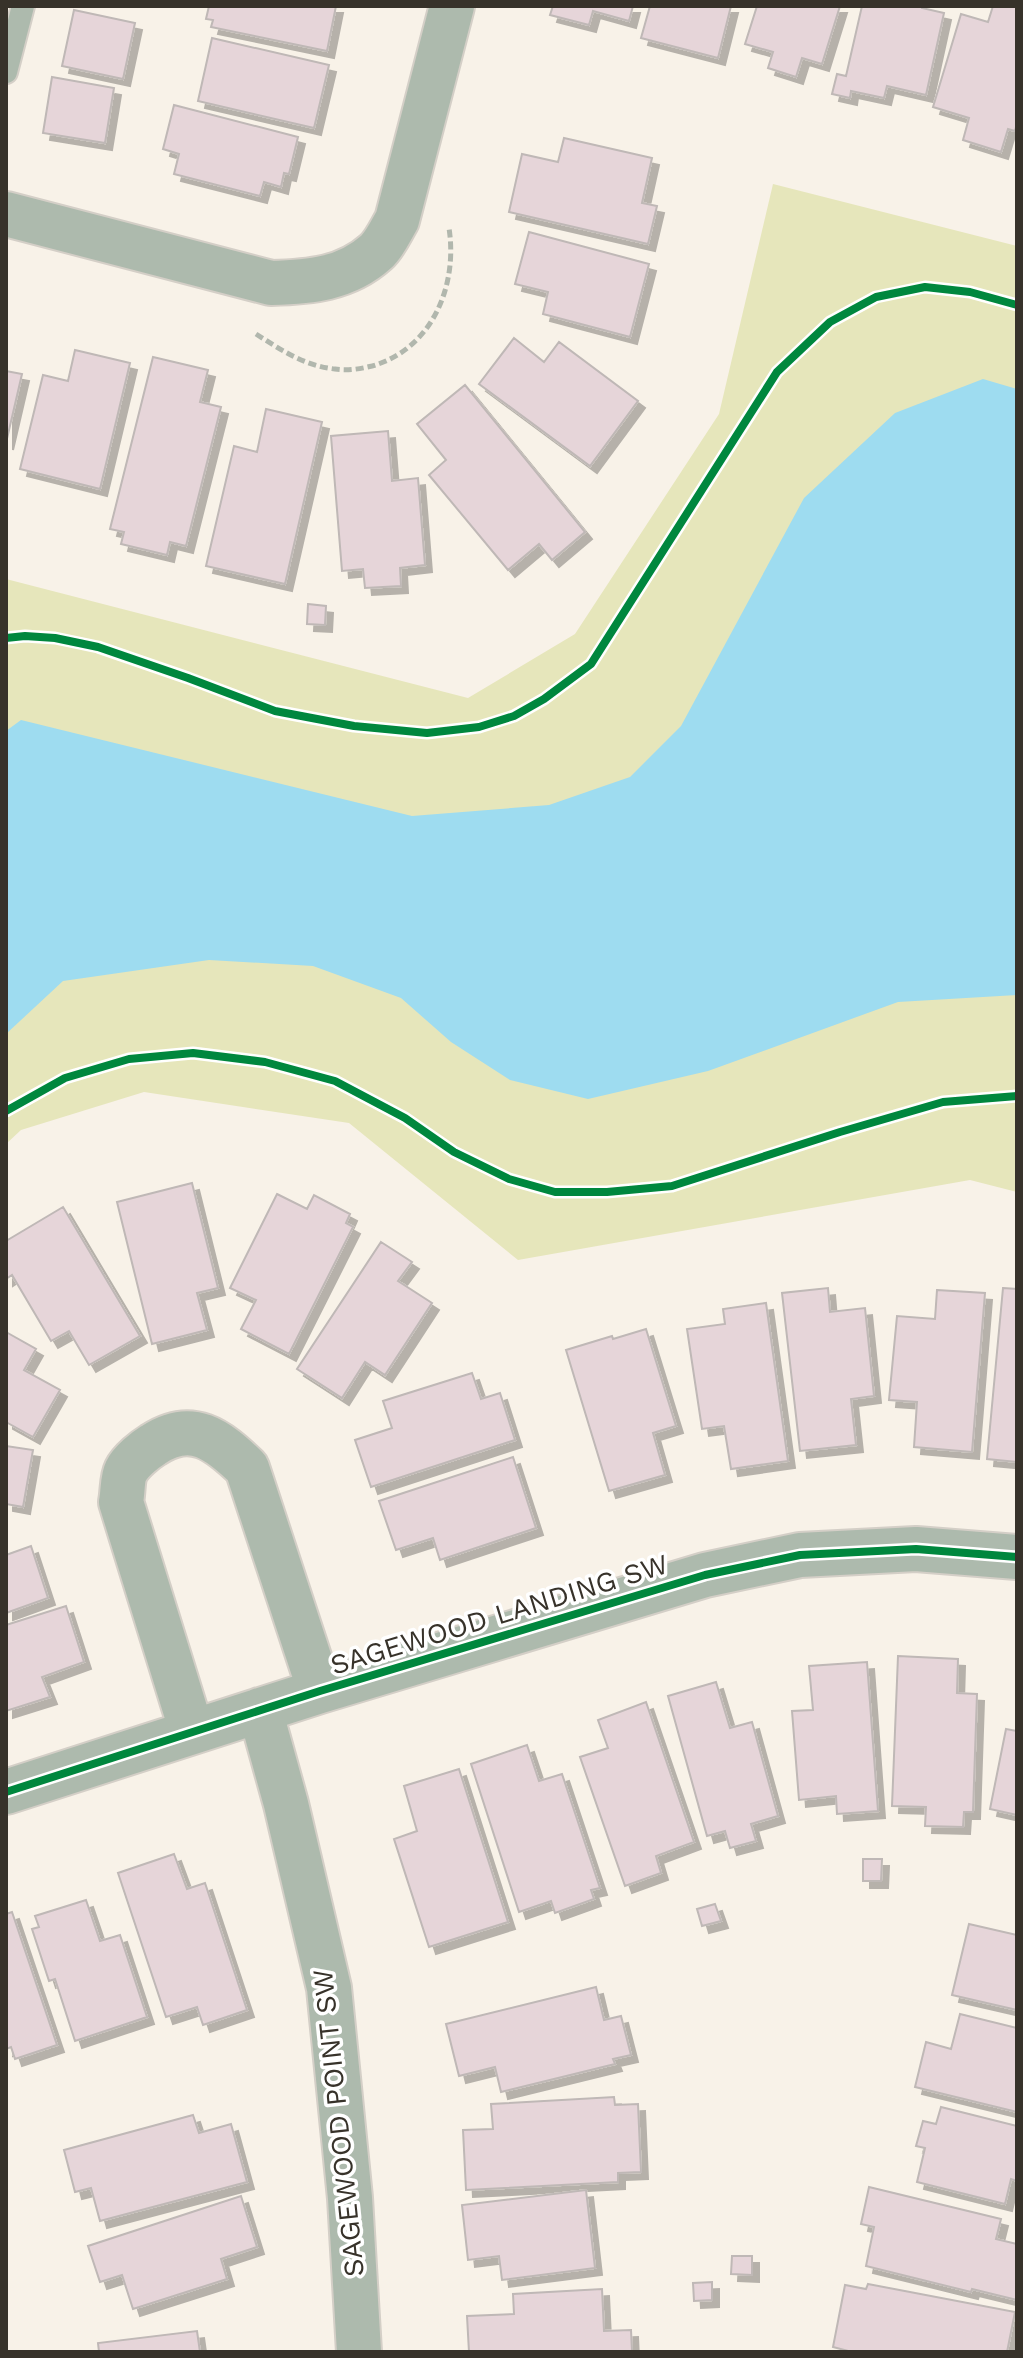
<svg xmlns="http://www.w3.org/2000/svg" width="1023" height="2358" viewBox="0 0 1023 2358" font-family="'Work Sans',sans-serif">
	<defs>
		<filter id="shadow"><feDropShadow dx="7" dy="7" stdDeviation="0" flood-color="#0004"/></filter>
	</defs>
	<rect width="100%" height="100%" fill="#f8f2e8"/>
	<path fill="#e6e6bb" d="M 773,184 L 1017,246 L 1017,1192 L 970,1180 L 518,1260 L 349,1123 L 144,1092 L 21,1130 L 6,1144 L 6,579 L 468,698 L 575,634 L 719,414 Z"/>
	<path fill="#9edcf0" d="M 983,379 L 1017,389 L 1017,995 L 898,1002 L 708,1071 L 588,1099 L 510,1080 L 451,1042 L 401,998 L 313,966 L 209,960 L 63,981 L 6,1034 L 6,731 L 21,720 L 412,816 L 549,805 L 630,777 L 681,726 L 804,498 L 895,413 Z"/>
	<path fill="#e6d5d9" stroke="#bfb8b6" stroke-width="2" filter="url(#shadow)" d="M 209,6 L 336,6 L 327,51 L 211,27 L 213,20 L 206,19 Z
		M 553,6 L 633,6 L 629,21 L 593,11 L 589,25 L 550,15 Z
		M 650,6 L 731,6 L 718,58 L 641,38 Z
		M 757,6 L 840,6 L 822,64 L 802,58 L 796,77 L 768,68 L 773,52 L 745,44 Z
		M 862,6 L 922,6 L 922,8 L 944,13 L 926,95 L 887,86 L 884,98 L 851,91 L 850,98 L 832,94 L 837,74 L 846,76 Z
		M 993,6 L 1017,6 L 1017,123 L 1015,131 L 1008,129 L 1001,152 L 963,140 L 969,118 L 933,107 L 961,14 L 988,22 Z
		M 74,10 L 135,23 L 123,79 L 62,66 Z
		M 212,38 L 329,65 L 314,128 L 198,101 Z
		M 52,77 L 114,88 L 105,143 L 43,133 Z
		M 174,105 L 298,137 L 289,174 L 284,173 L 281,187 L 264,182 L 260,196 L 174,174 L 179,154 L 163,149 Z
		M 564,138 L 652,158 L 642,203 L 657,206 L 648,244 L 509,212 L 522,154 L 558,162 Z
		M 529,232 L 649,264 L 630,337 L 543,314 L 548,292 L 515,284 Z
		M 514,338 L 544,362 L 559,342 L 638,401 L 590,466 L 479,384 Z
		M 75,350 L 130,363 L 100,489 L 20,469 L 43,375 L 68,381 Z
		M 153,357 L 208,370 L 200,402 L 221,407 L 186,546 L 170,542 L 167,555 L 121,544 L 124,532 L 110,529 Z
		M 6,371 L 22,374 L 6,443 Z
		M 465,385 L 585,532 L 552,560 L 539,544 L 508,570 L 429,475 L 446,460 L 417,424 Z
		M 266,409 L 322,422 L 285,584 L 206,566 L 234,446 L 257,452 Z
		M 388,431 L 392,481 L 418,478 L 425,565 L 400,568 L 401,586 L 365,588 L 363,569 L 342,571 L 331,436 Z
		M 308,604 L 326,606 L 325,625 L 307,624 Z
		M 192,1183 L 218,1288 L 197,1293 L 207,1330 L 152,1344 L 117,1202 Z
		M 277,1194 L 307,1209 L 314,1195 L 350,1214 L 346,1223 L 353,1227 L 289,1354 L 241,1329 L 256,1300 L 230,1288 Z
		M 63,1207 L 140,1336 L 89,1365 L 69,1331 L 51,1341 L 12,1275 L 6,1279 L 6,1241 Z
		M 381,1242 L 412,1262 L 398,1281 L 432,1303 L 385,1375 L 365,1362 L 342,1398 L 297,1369 Z
		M 828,1288 L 830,1312 L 865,1308 L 874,1396 L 851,1399 L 856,1445 L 800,1451 L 782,1293 Z
		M 1003,1288 L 1017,1289 L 1017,1462 L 987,1459 Z
		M 937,1290 L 985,1293 L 972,1452 L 914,1447 L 917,1402 L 889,1400 L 897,1316 L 935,1319 Z
		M 766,1303 L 788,1461 L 731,1469 L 724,1426 L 702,1429 L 687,1329 L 725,1324 L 723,1309 Z
		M 646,1329 L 676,1426 L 653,1433 L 665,1475 L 609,1491 L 566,1350 L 612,1336 L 613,1339 Z
		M 6,1332 L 36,1349 L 24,1370 L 60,1390 L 33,1437 L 6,1422 Z
		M 472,1373 L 481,1399 L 500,1393 L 515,1440 L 371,1487 L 355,1440 L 392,1428 L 383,1401 Z
		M 6,1446 L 33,1450 L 23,1507 L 6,1504 Z
		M 513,1457 L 536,1528 L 440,1560 L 433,1538 L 396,1550 L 379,1501 Z
		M 31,1546 L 48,1598 L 6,1613 L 6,1555 Z
		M 66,1606 L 84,1662 L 42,1677 L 50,1697 L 6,1711 L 6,1625 Z
		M 898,1656 L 958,1659 L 957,1693 L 977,1694 L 973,1812 L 964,1812 L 963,1827 L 925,1826 L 926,1807 L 892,1806 Z
		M 867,1662 L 878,1811 L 837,1814 L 836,1796 L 799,1800 L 792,1711 L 813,1710 L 809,1666 Z
		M 716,1682 L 730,1728 L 752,1722 L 778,1816 L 751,1824 L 756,1841 L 730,1848 L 725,1831 L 707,1836 L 668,1696 Z
		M 646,1702 L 694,1842 L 656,1856 L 661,1873 L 625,1886 L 580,1757 L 608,1748 L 598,1720 Z
		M 1006,1729 L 1017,1731 L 1017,1815 L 990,1809 Z
		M 527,1745 L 539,1781 L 562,1774 L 600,1888 L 591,1890 L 594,1899 L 555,1913 L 551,1901 L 519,1912 L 471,1764 Z
		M 459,1769 L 508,1922 L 429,1947 L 394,1839 L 417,1831 L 404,1786 Z
		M 174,1854 L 187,1889 L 205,1883 L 247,2010 L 203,2025 L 197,2007 L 166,2017 L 118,1873 Z
		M 863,1859 L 882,1859 L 881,1881 L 863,1881 Z
		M 86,1900 L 100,1941 L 120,1935 L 147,2017 L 75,2041 L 55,1979 L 49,1981 L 32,1929 L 39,1927 L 35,1916 Z
		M 715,1904 L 721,1921 L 702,1926 L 697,1909 Z
		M 12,1912 L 57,2045 L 15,2059 L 11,2047 L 6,2049 L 6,1914 Z
		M 969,1924 L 1017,1935 L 1017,2010 L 952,1995 Z
		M 596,1987 L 604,2020 L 621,2016 L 631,2055 L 613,2059 L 615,2064 L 501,2092 L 495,2067 L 459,2076 L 446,2024 Z
		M 960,2014 L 1017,2028 L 1017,2112 L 915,2087 L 926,2042 L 951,2049 Z
		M 614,2097 L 615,2105 L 638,2104 L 641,2172 L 618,2173 L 618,2182 L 466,2190 L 463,2130 L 493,2129 L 491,2104 Z
		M 941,2107 L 1017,2126 L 1017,2181 L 1011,2179 L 1005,2204 L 917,2182 L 925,2148 L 916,2146 L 923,2121 L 936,2124 Z
		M 193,2115 L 199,2133 L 231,2124 L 247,2182 L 100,2221 L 91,2188 L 75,2192 L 64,2150 Z
		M 869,2187 L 1001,2219 L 996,2239 L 1017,2244 L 1017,2300 L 972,2289 L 971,2292 L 866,2266 L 874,2227 L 861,2224 Z
		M 586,2190 L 595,2268 L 502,2280 L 499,2256 L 468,2260 L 462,2205 Z
		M 241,2196 L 257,2247 L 221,2259 L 227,2279 L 133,2309 L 122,2275 L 100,2282 L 88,2246 Z
		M 732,2256 L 752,2256 L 752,2275 L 731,2274 Z
		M 712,2282 L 712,2300 L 694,2301 L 693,2283 Z
		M 868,2284 L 1015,2312 L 1007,2352 L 852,2352 L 833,2347 L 845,2285 L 866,2289 Z
		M 602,2289 L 604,2331 L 631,2330 L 632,2352 L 469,2352 L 467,2316 L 514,2314 L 513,2294 Z
		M 197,2331 L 200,2352 L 99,2352 L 98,2343 Z"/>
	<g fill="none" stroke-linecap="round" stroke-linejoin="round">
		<defs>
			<path id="service" d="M 6,72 L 23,6"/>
			<path id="minor" d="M 6,214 L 271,283 C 310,282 346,279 376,252 C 385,244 391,230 397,220 L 452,6
				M 260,1710 L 286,1804 L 329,1988 L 350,2198 L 359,2352
				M 192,1732 L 121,1502 C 123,1493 122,1479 126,1471 C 131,1461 145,1450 153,1445 C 192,1419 218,1440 247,1468 L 320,1691
				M 6,1792 L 320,1691 L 705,1575 L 800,1555 L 916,1549 L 1017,1557"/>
		</defs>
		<use href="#service" stroke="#d4cfc7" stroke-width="26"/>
		<use href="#minor" stroke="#d4cfc7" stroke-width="48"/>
		<path stroke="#b1b7ad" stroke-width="5" stroke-dasharray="8 4" stroke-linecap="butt" d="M 256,334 C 281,350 305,366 335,369 C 347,371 360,369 372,366 C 432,349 458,286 449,228"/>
		<use href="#service" stroke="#adbaad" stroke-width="22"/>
		<use href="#minor" stroke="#adbaad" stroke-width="44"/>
		<defs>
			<path id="cycleway" d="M 6,638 L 25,636 L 55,638 L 98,647 L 188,678 L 275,711 L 354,726 L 427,733 L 479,727 L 514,716 L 544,699 L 591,664 L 777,372 L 830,322 L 876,297 L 925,287 L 970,292 L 1017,305
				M 6,1111 L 65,1078 L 129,1059 L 193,1053 L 265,1062 L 335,1081 L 405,1118 L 454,1152 L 509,1179 L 555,1192 L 607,1192 L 672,1186 L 840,1132 L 943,1102 L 1017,1096
				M 6,1792 L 320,1691 L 705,1575 L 800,1555 L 916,1549 L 1017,1557"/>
		</defs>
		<use href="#cycleway" stroke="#fff" stroke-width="13"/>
		<use href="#cycleway" stroke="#00873e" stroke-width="8"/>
	</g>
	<g text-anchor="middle" stroke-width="7" stroke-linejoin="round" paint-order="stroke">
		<g font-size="28" fill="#37322a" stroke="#fff">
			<text transform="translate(499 1614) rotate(-17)" y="10">SAGEWOOD LANDING SW</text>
			<text transform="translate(338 2123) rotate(-96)" y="10">SAGEWOOD POINT SW</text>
		</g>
	</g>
	<rect width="1023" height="2358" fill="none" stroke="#37322a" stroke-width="16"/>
</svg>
